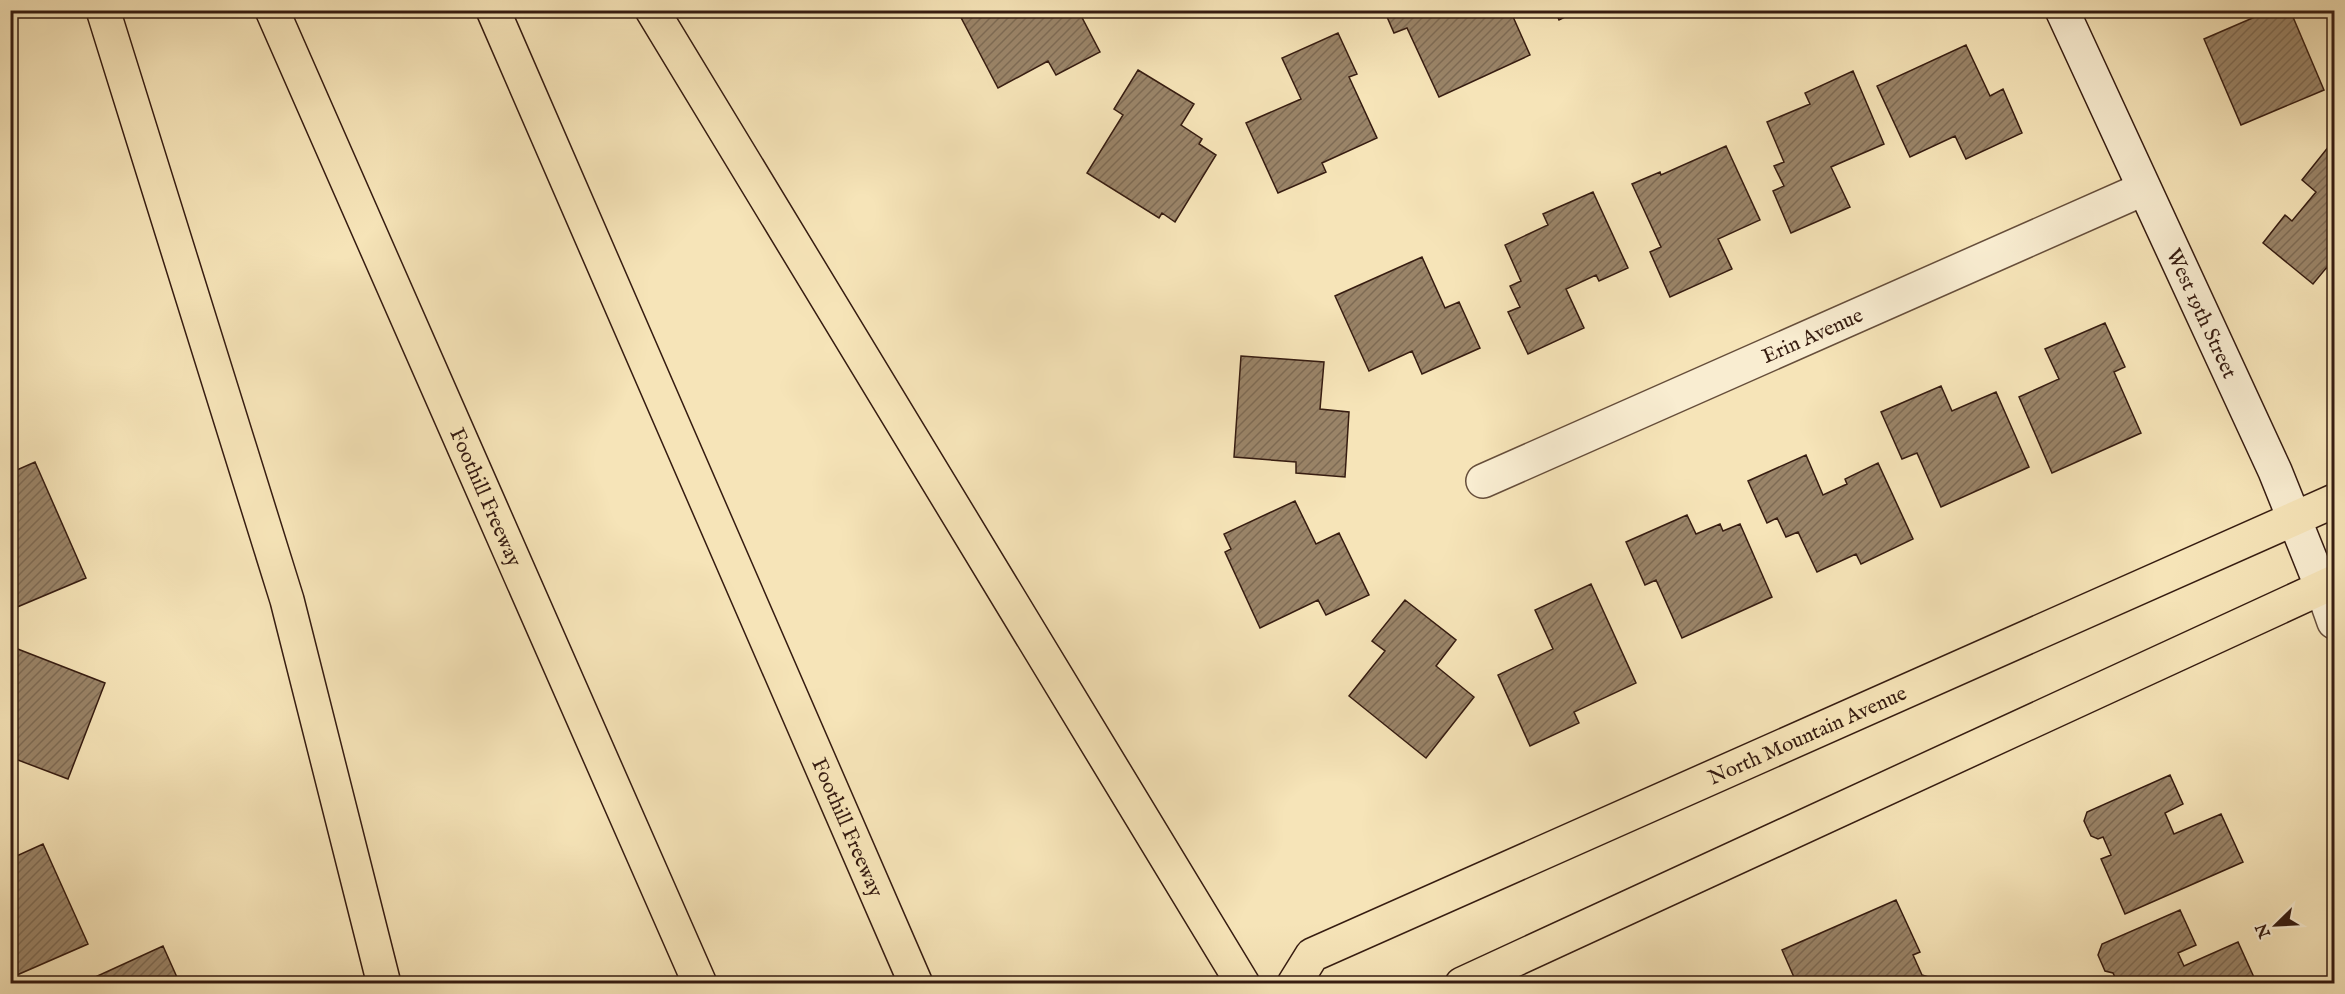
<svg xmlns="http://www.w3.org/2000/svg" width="2345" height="994" viewBox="0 0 2345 994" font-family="'IM FELL English',serif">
	<defs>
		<pattern id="building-hatch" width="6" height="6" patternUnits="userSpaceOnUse" patternTransform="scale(1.5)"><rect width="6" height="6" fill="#9a8468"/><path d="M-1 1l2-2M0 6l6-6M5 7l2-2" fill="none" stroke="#7e6b54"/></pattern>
	</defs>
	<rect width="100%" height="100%" fill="#f6e4b8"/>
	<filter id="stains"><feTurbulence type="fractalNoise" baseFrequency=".00333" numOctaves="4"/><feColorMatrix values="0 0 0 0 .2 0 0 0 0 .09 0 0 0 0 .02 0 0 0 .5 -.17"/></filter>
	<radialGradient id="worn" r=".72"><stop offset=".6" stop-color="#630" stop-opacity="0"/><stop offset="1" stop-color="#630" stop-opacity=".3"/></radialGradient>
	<path fill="url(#building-hatch)" stroke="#361c11" stroke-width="1.5" d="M 957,10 L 1078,10 L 1100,52 L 1056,75 L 1048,61 L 998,88 Z
		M 1384,10 L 1510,10 L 1530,55 L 1439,97 L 1407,28 L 1394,33 Z
		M 1555,10 L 1579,10 L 1559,20 Z
		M 2271,10 L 2290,10 L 2324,90 L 2241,125 L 2204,39 Z
		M 1338,33 L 1357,74 L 1349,77 L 1377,138 L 1322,163 L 1326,172 L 1278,193 L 1246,123 L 1301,99 L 1282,58 Z
		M 1966,45 L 1990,96 L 2003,89 L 2022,133 L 1966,159 L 1955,136 L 1910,157 L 1877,86 Z
		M 1138,70 L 1194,104 L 1181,125 L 1202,139 L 1199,144 L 1216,155 L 1175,222 L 1162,213 L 1159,218 L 1087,173 L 1123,115 L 1114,109 Z
		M 1853,71 L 1884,144 L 1831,167 L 1850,207 L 1791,233 L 1773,191 L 1784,186 L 1774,166 L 1784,162 L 1767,122 L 1810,104 L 1805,93 Z
		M 1726,146 L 1760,220 L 1718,239 L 1732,269 L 1670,297 L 1650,252 L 1661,247 L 1632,184 L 1660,172 L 1661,175 Z
		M 2329,146 L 2334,151 L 2334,273 L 2327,267 L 2313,284 L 2263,243 L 2285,215 L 2292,221 L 2316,192 L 2302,180 Z
		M 1593,192 L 1628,268 L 1599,281 L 1596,275 L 1566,289 L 1584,328 L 1528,354 L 1508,312 L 1520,307 L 1510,286 L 1521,281 L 1505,245 L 1548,225 L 1543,214 Z
		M 1422,257 L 1445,308 L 1459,302 L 1480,348 L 1422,374 L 1412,351 L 1369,371 L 1335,296 Z
		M 2105,323 L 2125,367 L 2114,372 L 2141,433 L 2052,473 L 2019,397 L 2059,379 L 2045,349 Z
		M 1241,356 L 1324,362 L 1320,409 L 1349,412 L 1345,477 L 1296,473 L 1296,462 L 1234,457 Z
		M 1941,386 L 1952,411 L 1996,392 L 2029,467 L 1941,507 L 1917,453 L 1902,459 L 1881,412 Z
		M 1806,455 L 1823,495 L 1847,484 L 1845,479 L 1878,463 L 1913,539 L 1861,564 L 1856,554 L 1817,572 L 1798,532 L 1786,537 L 1777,518 L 1767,523 L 1748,481 Z
		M 35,462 L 86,578 L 10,610 L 10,473 Z
		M 1295,501 L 1316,544 L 1339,533 L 1369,595 L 1326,615 L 1318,600 L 1260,628 L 1225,552 L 1231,549 L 1224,534 Z
		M 1687,515 L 1696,534 L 1720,524 L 1723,531 L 1740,524 L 1772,597 L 1682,638 L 1656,580 L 1645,585 L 1626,542 Z
		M 1591,584 L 1636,683 L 1574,712 L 1579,723 L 1530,746 L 1498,675 L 1553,649 L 1535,610 Z
		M 1405,600 L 1456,640 L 1436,666 L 1474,697 L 1426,758 L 1349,696 L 1385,651 L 1372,641 Z
		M 10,646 L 105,683 L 68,779 L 10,757 Z
		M 2170,775 L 2183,804 L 2165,813 L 2174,834 L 2221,814 L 2243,862 L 2125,914 L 2101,859 L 2111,855 L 2103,837 L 2098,839 L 2091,836 L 2084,821 L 2087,812 Z
		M 43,844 L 88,944 L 10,978 L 10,859 Z
		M 1896,900 L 1920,952 L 1913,955 L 1922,975 L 1932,978 L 1934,984 L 1855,984 L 1852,977 L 1838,984 L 1797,984 L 1782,950 Z
		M 2180,910 L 2196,945 L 2178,953 L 2184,966 L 2238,942 L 2257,984 L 2118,984 L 2113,973 L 2105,971 L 2098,955 L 2102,944 Z
		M 163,946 L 180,984 L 80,984 Z"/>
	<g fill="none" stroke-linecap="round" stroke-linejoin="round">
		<defs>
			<g id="street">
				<path id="s1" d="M 1483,481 L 2143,189"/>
				<path d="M 2322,588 L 2334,622"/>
			</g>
			<g id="secondary">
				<path id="s2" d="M 2062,10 L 2275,471 L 2322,588"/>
			</g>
			<g id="primary">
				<path id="s3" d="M 1294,984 L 1312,955 L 2334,501"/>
				<path d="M 1462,984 L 2334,582"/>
			</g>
			<g id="highway">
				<path d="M 103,10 L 287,600 L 384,984"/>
				<path id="s4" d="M 272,10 L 700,984"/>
				<path id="s5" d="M 493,10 L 916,984"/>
				<path d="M 652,10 L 1243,984"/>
			</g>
		</defs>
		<use href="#street" stroke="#664e3b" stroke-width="36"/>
		<use href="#secondary" stroke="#361c11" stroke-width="36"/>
		<use href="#primary" stroke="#361c11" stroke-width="36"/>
		<use href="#highway" stroke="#361c11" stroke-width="36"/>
		<use href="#street" stroke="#f9edd1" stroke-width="33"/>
		<use href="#secondary" stroke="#f9edd1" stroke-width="33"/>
		<use href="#primary" stroke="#f6e4b8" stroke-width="33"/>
		<use href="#highway" stroke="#f6e4b8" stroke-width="33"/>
	</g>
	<g text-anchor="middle" stroke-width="4.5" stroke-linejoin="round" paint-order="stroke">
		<g font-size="21" fill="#361c11" stroke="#f9edd1">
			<text dy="7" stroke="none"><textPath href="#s2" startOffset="334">West 19th Street</textPath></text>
			<text dy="7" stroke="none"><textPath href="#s1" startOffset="360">Erin Avenue</textPath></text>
			<text dy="7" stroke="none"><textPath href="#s4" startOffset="532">Foothill Freeway</textPath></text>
			<text dy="7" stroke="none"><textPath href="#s3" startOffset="576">North Mountain Avenue</textPath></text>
			<text dy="7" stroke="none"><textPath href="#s5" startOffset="891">Foothill Freeway</textPath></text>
		</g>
	</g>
	<rect width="2345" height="994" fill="none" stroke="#f6e4b8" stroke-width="36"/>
	<rect x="12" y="12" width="2321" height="970" fill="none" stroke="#361c11" stroke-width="3"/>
	<rect x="18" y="18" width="2309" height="958" fill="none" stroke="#361c11" stroke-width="1.5"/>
	<g transform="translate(2276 925) rotate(246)" stroke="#f9edd1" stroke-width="4.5" paint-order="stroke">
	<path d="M0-4.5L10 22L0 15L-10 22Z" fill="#361c11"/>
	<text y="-9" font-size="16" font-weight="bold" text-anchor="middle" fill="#361c11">N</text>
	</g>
	<rect width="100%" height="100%" filter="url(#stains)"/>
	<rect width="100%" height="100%" fill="url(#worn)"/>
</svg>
